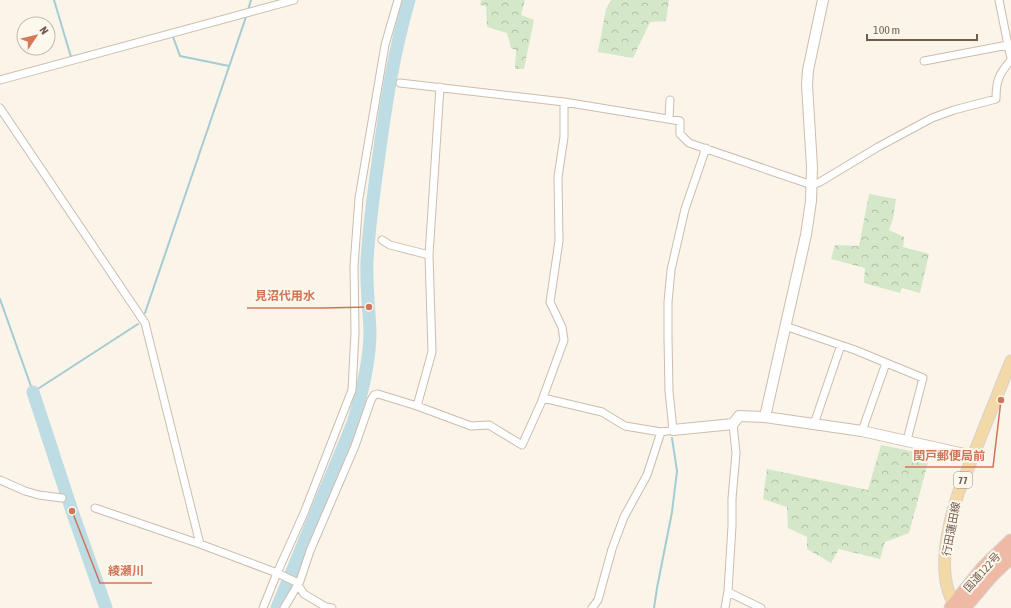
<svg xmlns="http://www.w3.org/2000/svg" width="1011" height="608" viewBox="0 0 1011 608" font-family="'Asap Condensed','Noto Sans JP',sans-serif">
	<defs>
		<pattern id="forest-crowns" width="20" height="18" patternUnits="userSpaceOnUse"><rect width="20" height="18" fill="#d4e7c8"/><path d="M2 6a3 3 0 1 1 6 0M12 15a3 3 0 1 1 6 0" fill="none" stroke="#b0bea5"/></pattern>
	</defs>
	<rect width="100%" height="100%" fill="#fbf4e8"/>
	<path fill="url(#forest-crowns)" d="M 481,0 L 525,0 L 521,15 L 534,20 L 524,69 L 515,69 L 516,50 L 511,48 L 507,33 L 487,27 L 486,6 L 480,5 Z
		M 611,0 L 669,0 L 666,21 L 650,22 L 633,58 L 598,52 L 606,9 Z
		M 869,194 L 896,199 L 893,219 L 889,230 L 904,237 L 903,247 L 929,254 L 920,293 L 902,288 L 900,293 L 864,283 L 865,268 L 831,259 L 835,245 L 859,246 Z
		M 881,445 L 930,455 L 909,533 L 885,542 L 880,559 L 839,549 L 831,563 L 807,549 L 807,537 L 788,528 L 787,507 L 763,499 L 767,469 L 868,490 Z"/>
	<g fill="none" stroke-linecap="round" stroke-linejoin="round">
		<path stroke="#a5cbd3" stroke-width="2" d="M 54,0 L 71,57 L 91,52
			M 248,10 L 251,0
			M 172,34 L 180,56 L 229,66
			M 0,299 L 33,392 L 138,324
			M 145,313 L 247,14
			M 654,608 L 657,588 L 672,512 L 677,471 L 672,438"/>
		<path stroke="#bedce3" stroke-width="13" d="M 33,392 L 72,511 L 106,608
			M 277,608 L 353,423 C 362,393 370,362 370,331 C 369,308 366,284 367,261 C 369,225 374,190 379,155 C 386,103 394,51 409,0"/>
		<defs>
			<path id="street" d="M 1008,45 L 1011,58
				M 924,61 L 1008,45 L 999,0
				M 0,80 L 294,0
				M 400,83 L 564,102 L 680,121 L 680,134 L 689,143 L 812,185 L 820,182 L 878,147 L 932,118 L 954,110 L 996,99 C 996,80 999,74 1011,60
				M 0,108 L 145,323 L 200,544
				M 669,119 L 670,100
				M 382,240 L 390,245 L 429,255 L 432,352 L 417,406
				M 429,255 L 440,87
				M 785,326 L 855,350 L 923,378 L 907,440
				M 543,398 L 602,412 L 625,426 L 661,432 L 673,430 L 669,391 L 668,338 L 668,302 L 671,270 L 685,209 L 706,148
				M 814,424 L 841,345
				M 862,431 L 886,363
				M 0,480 L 25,491 L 39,495 L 62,498
				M 95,508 L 200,544 L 277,573 L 296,582 L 304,594 L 326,607 L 332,608
				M 728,592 L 761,608
				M 263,608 L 277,573 L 304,513 L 352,390 L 355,332 L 354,266 L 359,198 L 385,45 L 398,0
				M 284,608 L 300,581 L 310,551 L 355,446 L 371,400 L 374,395 L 378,394 L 417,406 L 471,426 L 489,425 L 522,445 L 541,403 L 564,340 L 562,327 L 550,302 L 559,241 L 558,177 L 564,137 L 564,102
				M 592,608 L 598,600 L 612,549 L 624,517 L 647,475 L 661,432
				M 725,608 L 728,591 L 732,526 L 732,499 L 736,453 L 733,424"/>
			<path id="secondary" d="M 823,0 L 808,70 L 807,85 L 812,167 L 811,201 L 806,235 L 765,417 L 862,431 L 973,456
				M 673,430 L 733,424 L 739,416 L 765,417"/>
			<path id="primary" d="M 957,608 C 934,578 948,524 959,491 L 1011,361"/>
			<path id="highway" d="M 951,608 L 983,568 L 1011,541
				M 964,608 L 992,575 L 1011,557"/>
		</defs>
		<use href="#street" stroke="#ccbcaf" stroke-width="9"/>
		<use href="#secondary" stroke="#cebdad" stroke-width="12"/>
		<use href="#primary" stroke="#d8d1cd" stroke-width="13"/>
		<use href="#highway" stroke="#d8d1cd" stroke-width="15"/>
		<use href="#street" stroke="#fff" stroke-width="7"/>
		<use href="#secondary" stroke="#fff" stroke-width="10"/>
		<use href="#primary" stroke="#f3d9a7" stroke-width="11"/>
		<use href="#highway" stroke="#efbaa5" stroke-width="13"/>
	</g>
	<g text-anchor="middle" stroke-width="4" stroke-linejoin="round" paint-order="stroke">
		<rect fill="#fdf8ee" stroke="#9c8b7e" stroke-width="1" x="954" y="472" width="18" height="16" rx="3"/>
		<g font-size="10" font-weight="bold" fill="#725c4e">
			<text x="963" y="484">77</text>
		</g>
		<g font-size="11" fill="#725c4e" stroke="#fdf8ee">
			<text transform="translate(951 529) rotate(-79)" y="4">行田蓮田線</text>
			<text transform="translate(982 572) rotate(-48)" y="4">国道122号</text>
		</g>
	</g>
	<path fill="none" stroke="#cf7558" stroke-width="1.5" d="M369 307L323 308H247M1001 400L993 467H905M72 511L100 583H152"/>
	<g fill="#cf7558" stroke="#fdf8ee" stroke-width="1.5">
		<circle cx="369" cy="307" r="4"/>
		<circle cx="1001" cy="400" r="4"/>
		<circle cx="72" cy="511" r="4"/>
	</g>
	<g font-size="12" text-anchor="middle" font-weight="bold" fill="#cf7558" stroke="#fdf8ee" stroke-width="4" stroke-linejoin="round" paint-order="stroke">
		<text x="285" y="300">見沼代用水</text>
		<text x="949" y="460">閏戸郵便局前</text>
		<text x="126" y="575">綾瀬川</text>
	</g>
	<g transform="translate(36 36) rotate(55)"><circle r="19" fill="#fdf8ee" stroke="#c5baae"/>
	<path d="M0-3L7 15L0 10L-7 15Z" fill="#d97859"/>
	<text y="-6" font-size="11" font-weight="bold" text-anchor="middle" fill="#725c4e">N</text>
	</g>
	<path d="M867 34v6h110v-6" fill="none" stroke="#725c4e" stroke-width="2"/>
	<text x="873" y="34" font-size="12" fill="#725c4e" stroke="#fdf8ee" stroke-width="3" paint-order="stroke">100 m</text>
</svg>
